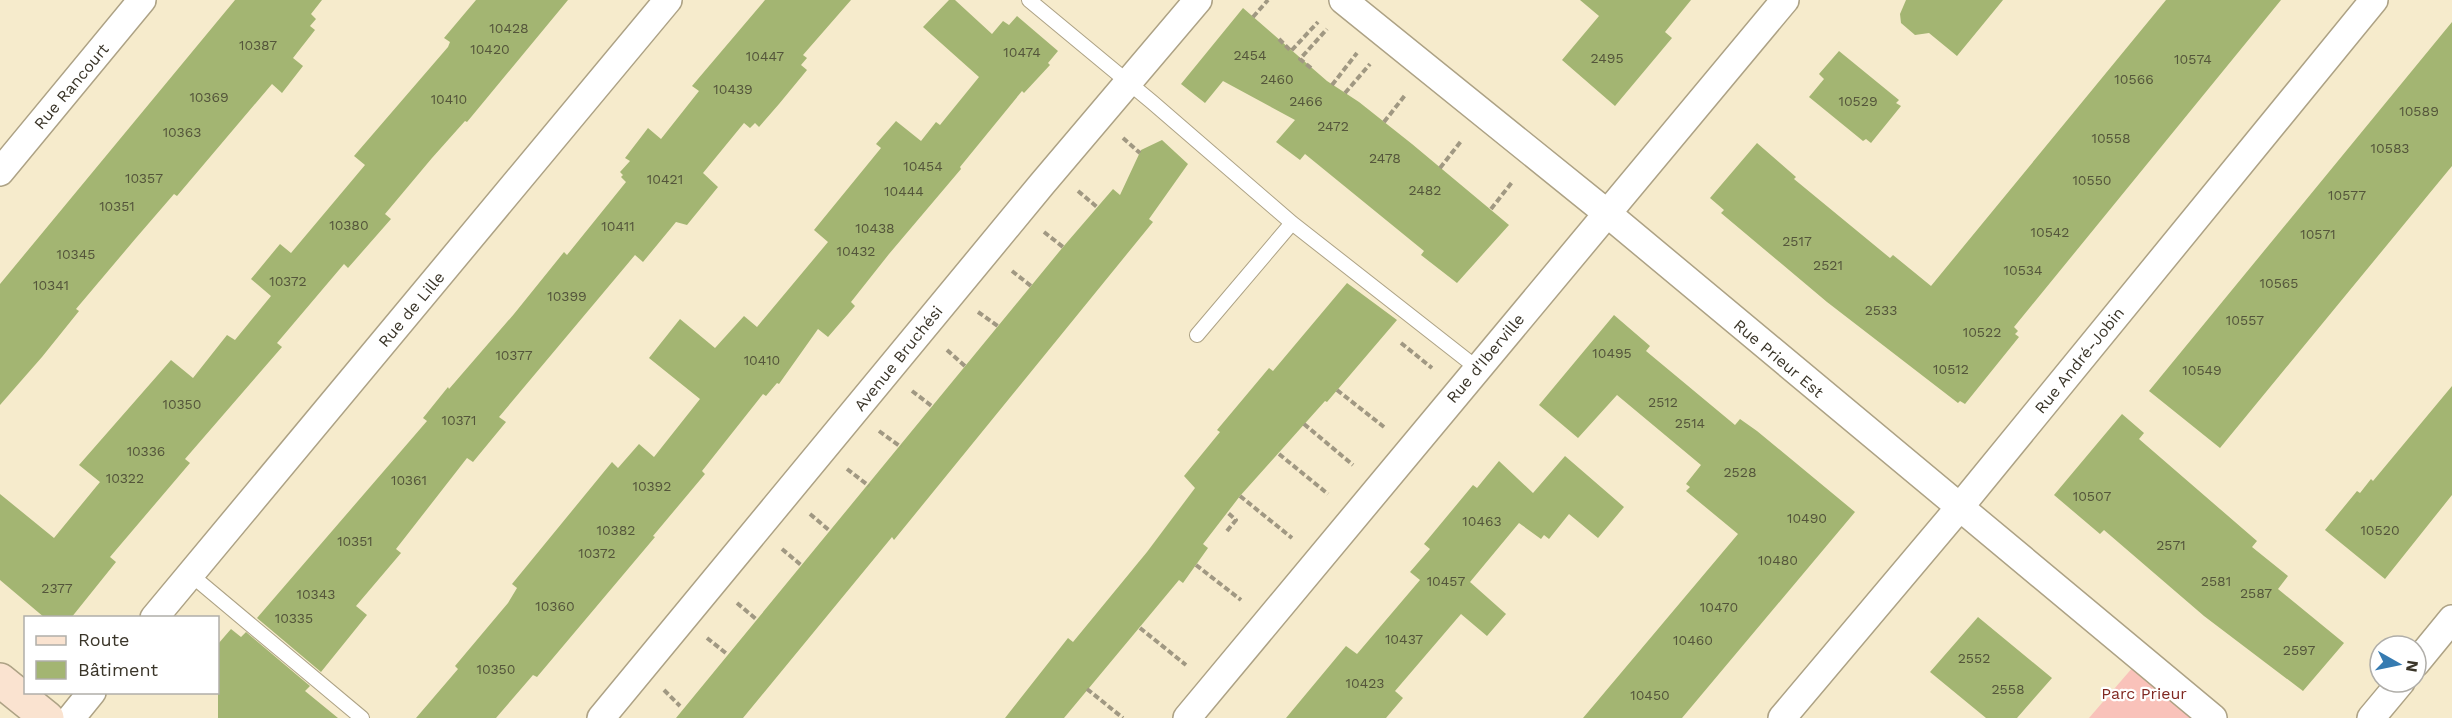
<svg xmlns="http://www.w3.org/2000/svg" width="2452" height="718" viewBox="0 0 2452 718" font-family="'Work Sans',sans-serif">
	<rect width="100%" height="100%" fill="#f6ebcc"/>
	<path fill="#f9c2ba" d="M 2140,659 L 2212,718 L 2089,718 Z"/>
	<path fill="#a3b572" d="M 235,0 L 322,0 L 311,14 L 316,19 L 310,26 L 315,30 L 293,58 L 303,66 L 282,93 L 272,84 L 177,196 L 174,194 L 136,238 L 76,309 L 79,311 L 42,357 L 0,405 L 0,284 Z
		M 476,0 L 568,0 L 467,122 L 465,121 L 432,158 L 385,214 L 391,219 L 348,268 L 344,264 L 277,343 L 282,347 L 185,459 L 190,463 L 110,557 L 116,562 L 71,618 L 45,618 L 0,580 L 0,494 L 54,538 L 100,482 L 79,465 L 171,360 L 193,378 L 227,335 L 235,340 L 271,296 L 251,279 L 280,244 L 291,253 L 365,165 L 354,156 L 448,47 L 450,42 L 444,38 Z
		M 765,0 L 851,0 L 803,55 L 807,58 L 801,65 L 807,70 L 779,104 L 759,127 L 755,123 L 750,128 L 744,123 L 703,173 L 718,187 L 687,225 L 676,222 L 643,262 L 635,255 L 499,417 L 506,422 L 473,462 L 467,458 L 396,549 L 401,553 L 356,606 L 367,615 L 321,672 L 257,618 L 427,421 L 423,418 L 448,387 L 449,389 L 514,314 L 564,252 L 567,255 L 626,182 L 621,177 L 623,175 L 620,172 L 630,161 L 625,158 L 648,128 L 661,139 L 699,91 L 692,86 Z
		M 949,0 L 955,0 L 992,34 L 1003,21 L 1009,25 L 1017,16 L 1058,51 L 1048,63 L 1050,65 L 1024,93 L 1022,91 L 960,167 L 961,169 L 889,254 L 851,302 L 855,306 L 828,337 L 818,329 L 779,384 L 777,383 L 766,396 L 763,394 L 702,471 L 705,474 L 653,536 L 655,537 L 537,677 L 533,675 L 496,718 L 416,718 L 458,669 L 455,666 L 508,603 L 517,588 L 512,584 L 612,462 L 618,468 L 639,444 L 654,457 L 700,399 L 649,358 L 680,319 L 715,348 L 744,316 L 757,327 L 828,242 L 814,230 L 881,148 L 876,144 L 896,121 L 921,141 L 936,122 L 940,125 L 979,77 L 923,27 Z
		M 1580,0 L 1691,0 L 1665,32 L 1672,38 L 1615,106 L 1562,60 L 1599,16 Z
		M 1906,0 L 2003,0 L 1957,56 L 1929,33 L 1915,35 L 1901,23 L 1900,14 Z
		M 2166,0 L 2281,0 L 2014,327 L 2018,331 L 2015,334 L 2019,337 L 1965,404 L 1960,401 L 1958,403 L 1827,302 L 1721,213 L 1724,210 L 1710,198 L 1757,143 L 1796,177 L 1794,179 L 1890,258 L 1893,255 L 1931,286 Z
		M 1243,8 L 1327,81 L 1359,102 L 1412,144 L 1509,225 L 1457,283 L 1421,255 L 1424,251 L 1305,154 L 1300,160 L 1276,142 L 1295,120 L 1223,81 L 1205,103 L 1181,84 Z
		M 2452,22 L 2452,166 L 2220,448 L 2149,391 Z
		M 1839,51 L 1899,100 L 1896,103 L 1901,106 L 1871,143 L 1866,139 L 1863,141 L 1809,97 L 1824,79 L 1819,74 Z
		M 1162,140 L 1188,164 L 1149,219 L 1153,222 L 894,540 L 892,537 L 743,718 L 676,718 L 1063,247 L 1113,189 L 1120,195 L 1141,150 Z
		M 1347,283 L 1397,320 L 1327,402 L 1325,401 L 1240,496 L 1203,544 L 1208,548 L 1183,583 L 1179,580 L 1064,718 L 1005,718 L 1068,638 L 1073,642 L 1147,552 L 1195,488 L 1184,476 L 1220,432 L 1217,430 L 1269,368 L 1273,371 Z
		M 1614,315 L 1650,346 L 1646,351 L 1735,425 L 1740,419 L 1757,431 L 1855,512 L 1682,718 L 1583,718 L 1738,534 L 1686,491 L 1690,487 L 1686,484 L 1701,465 L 1617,395 L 1578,438 L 1539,405 Z
		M 2452,386 L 2452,495 L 2385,579 L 2325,530 L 2357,491 L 2360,493 L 2371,479 L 2373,481 Z
		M 2122,414 L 2144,433 L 2139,439 L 2257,541 L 2252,547 L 2288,576 L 2278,589 L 2344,643 L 2303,691 L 2204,616 L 2104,530 L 2100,534 L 2054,495 Z
		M 1565,456 L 1624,507 L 1598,538 L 1569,514 L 1549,539 L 1544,535 L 1541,539 L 1519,523 L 1470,582 L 1506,614 L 1487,636 L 1461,614 L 1395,691 L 1403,698 L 1386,718 L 1286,718 L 1346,646 L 1357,654 L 1420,580 L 1410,572 L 1430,549 L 1424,544 L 1473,485 L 1477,488 L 1499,461 L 1533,493 Z
		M 1978,617 L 2052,678 L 2017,718 L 1986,718 L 1930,672 Z
		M 231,629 L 241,637 L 246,632 L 310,686 L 305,691 L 338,718 L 218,718 L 218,644 Z"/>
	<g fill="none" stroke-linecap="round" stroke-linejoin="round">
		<defs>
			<path id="lane" d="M 1029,0 L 1152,102 L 1292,223 L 1477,368
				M 1197,335 L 1292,223
				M 190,574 L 362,718"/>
			<path id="street" d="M 1343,0 L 1608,214 L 2213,718
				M 0,172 L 142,0
				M 154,618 L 668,0
				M 2416,663 L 2452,619
				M 71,718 L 92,692
				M 601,718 L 1042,184 L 1198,0
				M 1187,718 L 1785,0
				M 1782,718 L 1959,508 L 2374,0
				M 2371,718 L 2401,682"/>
			<path id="secondary" d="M 0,680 L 47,718"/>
		</defs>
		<use href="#lane" stroke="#ada285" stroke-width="16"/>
		<use href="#street" stroke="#ada285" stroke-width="30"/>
		<use href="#secondary" stroke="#ada285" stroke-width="36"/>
		<path stroke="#a09882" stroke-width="4" stroke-dasharray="6 3" stroke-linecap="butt" d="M 1253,17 L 1268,0
			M 1279,39 L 1291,51 L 1318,22
			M 1311,68 L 1300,59 L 1327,29
			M 1332,85 L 1357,53
			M 1345,93 L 1370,64
			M 1384,122 L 1406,94
			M 1123,138 L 1140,153
			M 1440,168 L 1462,140
			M 1078,191 L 1097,207
			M 1491,209 L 1513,181
			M 1044,232 L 1063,247
			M 1012,271 L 1031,286
			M 978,312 L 999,327
			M 1401,343 L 1432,368
			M 947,350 L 966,367
			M 1337,390 L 1384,427
			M 912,391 L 933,407
			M 1304,424 L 1353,465
			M 879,431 L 901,447
			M 1279,454 L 1328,494
			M 847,469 L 869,486
			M 1240,496 L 1292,538
			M 810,514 L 830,531
			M 1227,531 L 1236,520 L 1228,513
			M 782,549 L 801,565
			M 1196,565 L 1241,600
			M 737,603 L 756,619
			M 1140,628 L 1186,665
			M 707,638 L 727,654
			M 1087,689 L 1123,718
			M 664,690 L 680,706"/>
		<use href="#lane" stroke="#fff" stroke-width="14"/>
		<use href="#street" stroke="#fff" stroke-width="27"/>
		<use href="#secondary" stroke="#fae3d0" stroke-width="33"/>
	</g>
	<g text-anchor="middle" stroke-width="4.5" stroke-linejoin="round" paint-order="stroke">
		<g font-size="14" fill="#54553b">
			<text x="509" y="33">10428</text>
			<text x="258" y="50">10387</text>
			<text x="490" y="54">10420</text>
			<text x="1022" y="57">10474</text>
			<text x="1250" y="60">2454</text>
			<text x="765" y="61">10447</text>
			<text x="1607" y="63">2495</text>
			<text x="2193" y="64">10574</text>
			<text x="1277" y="84">2460</text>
			<text x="2134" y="84">10566</text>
			<text x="733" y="94">10439</text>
			<text x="209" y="102">10369</text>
			<text x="449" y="104">10410</text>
			<text x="1306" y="106">2466</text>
			<text x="1858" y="106">10529</text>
			<text x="2419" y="116">10589</text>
			<text x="1333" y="131">2472</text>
			<text x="182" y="137">10363</text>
			<text x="2111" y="143">10558</text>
			<text x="2390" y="153">10583</text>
			<text x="1385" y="163">2478</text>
			<text x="923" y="171">10454</text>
			<text x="144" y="183">10357</text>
			<text x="665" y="184">10421</text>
			<text x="2092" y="185">10550</text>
			<text x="1425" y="195">2482</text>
			<text x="904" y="196">10444</text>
			<text x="2347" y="200">10577</text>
			<text x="117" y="211">10351</text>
			<text x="349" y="230">10380</text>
			<text x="618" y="231">10411</text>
			<text x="875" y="233">10438</text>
			<text x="2050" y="237">10542</text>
			<text x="2318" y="239">10571</text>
			<text x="1797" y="246">2517</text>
			<text x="856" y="256">10432</text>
			<text x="76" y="259">10345</text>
			<text x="1828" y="270">2521</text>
			<text x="2023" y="275">10534</text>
			<text x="288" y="286">10372</text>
			<text x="2279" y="288">10565</text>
			<text x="51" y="290">10341</text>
			<text x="567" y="301">10399</text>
			<text x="1881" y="315">2533</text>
			<text x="2245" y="325">10557</text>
			<text x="1982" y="337">10522</text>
			<text x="1612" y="358">10495</text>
			<text x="514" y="360">10377</text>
			<text x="762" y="365">10410</text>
			<text x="1951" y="374">10512</text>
			<text x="2202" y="375">10549</text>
			<text x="1663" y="407">2512</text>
			<text x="182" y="409">10350</text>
			<text x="459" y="425">10371</text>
			<text x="1690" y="428">2514</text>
			<text x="146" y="456">10336</text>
			<text x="1740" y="477">2528</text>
			<text x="125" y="483">10322</text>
			<text x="409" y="485">10361</text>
			<text x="652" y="491">10392</text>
			<text x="2092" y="501">10507</text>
			<text x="1807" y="523">10490</text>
			<text x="1482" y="526">10463</text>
			<text x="616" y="535">10382</text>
			<text x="2380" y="535">10520</text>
			<text x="355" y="546">10351</text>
			<text x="2171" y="550">2571</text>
			<text x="597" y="558">10372</text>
			<text x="1778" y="565">10480</text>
			<text x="1446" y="586">10457</text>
			<text x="2216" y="586">2581</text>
			<text x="57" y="593">2377</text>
			<text x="2256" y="598">2587</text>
			<text x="316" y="599">10343</text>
			<text x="555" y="611">10360</text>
			<text x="1719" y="612">10470</text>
			<text x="294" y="623">10335</text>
			<text x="1404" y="644">10437</text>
			<text x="1693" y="645">10460</text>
			<text x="2299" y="655">2597</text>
			<text x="1974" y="663">2552</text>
			<text x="496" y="674">10350</text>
			<text x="1365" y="688">10423</text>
			<text x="2008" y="694">2558</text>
			<text x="1650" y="700">10450</text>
		</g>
		<g font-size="16" fill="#3a3529" stroke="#fff">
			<text transform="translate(71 86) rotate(-50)" y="6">Rue Rancourt</text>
			<text transform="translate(411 309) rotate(-50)" y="6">Rue de Lille</text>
			<text transform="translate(898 358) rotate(-51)" y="6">Avenue Bruchési</text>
			<text transform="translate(1485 358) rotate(-50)" y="6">Rue d'Iberville</text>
			<text transform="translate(1779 358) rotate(40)" y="6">Rue Prieur Est</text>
			<text transform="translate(2079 360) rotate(-51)" y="6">Rue André-Jobin</text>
		</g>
		<g font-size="16" fill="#802821" stroke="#fff">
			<text x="2144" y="699">Parc Prieur</text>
		</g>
	</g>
	<rect x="24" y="616" width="195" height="78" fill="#ffffff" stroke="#b0aea9" stroke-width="1.5"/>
	<rect x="36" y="636" width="30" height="9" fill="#fae3d0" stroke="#b0aea9" stroke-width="1.5"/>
	<text x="78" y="646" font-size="18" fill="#3a3529">Route</text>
	<rect x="36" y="661" width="30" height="18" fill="#a3b572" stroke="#b0aea9" stroke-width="1.5"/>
	<text x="78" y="676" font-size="18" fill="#3a3529">Bâtiment</text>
	<g transform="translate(2398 664) rotate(99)"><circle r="28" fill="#ffffff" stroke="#b0aea9" stroke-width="1.5"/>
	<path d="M0-4.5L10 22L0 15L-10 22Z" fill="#367bb1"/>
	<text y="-9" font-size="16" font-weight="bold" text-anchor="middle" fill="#3a3529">N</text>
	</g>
</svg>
